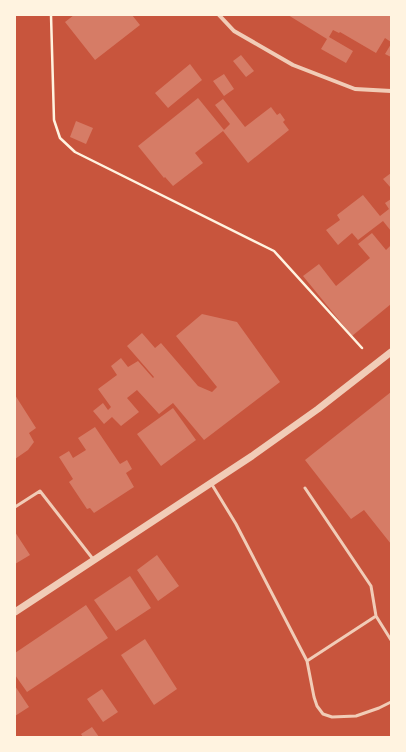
<svg xmlns="http://www.w3.org/2000/svg" width="406" height="752" viewBox="0 0 406 752" font-family="Signika,sans-serif">
	<rect width="100%" height="100%" fill="#c8553d"/>
	<path fill="#d67c66" d="M 74,15 L 132,15 L 140,25 L 95,60 L 65,22 Z
		M 288,15 L 391,15 L 391,42 L 385,38 L 376,53 L 340,32 L 339,33 L 333,30 L 329,37 L 353,51 L 346,63 L 321,49 L 327,39 Z
		M 391,44 L 391,57 L 385,54 Z
		M 241,55 L 254,71 L 246,77 L 233,61 Z
		M 190,64 L 202,80 L 168,108 L 155,93 Z
		M 224,74 L 234,89 L 224,96 L 213,81 Z
		M 198,98 L 224,130 L 230,124 L 215,105 L 223,99 L 245,127 L 271,107 L 277,115 L 280,113 L 285,120 L 283,122 L 289,130 L 248,163 L 223,131 L 195,153 L 203,163 L 173,186 L 165,177 L 164,178 L 138,146 Z
		M 76,121 L 93,128 L 86,144 L 70,137 Z
		M 391,173 L 391,188 L 383,179 Z
		M 363,195 L 380,216 L 389,209 L 385,203 L 391,199 L 391,231 L 383,221 L 358,240 L 352,233 L 338,245 L 326,230 L 340,220 L 337,215 Z
		M 372,233 L 386,250 L 391,245 L 391,304 L 352,336 L 303,276 L 319,264 L 336,286 L 370,258 L 358,244 Z
		M 202,314 L 237,322 L 280,382 L 204,440 L 173,403 L 159,414 L 137,390 L 127,398 L 139,412 L 121,426 L 112,417 L 104,424 L 93,411 L 103,403 L 108,410 L 111,407 L 98,389 L 117,375 L 111,366 L 121,358 L 128,367 L 138,361 L 153,378 L 154,377 L 127,346 L 142,333 L 155,348 L 161,343 L 198,386 L 212,392 L 217,387 L 176,336 Z
		M 391,392 L 391,544 L 364,510 L 351,519 L 305,460 Z
		M 15,395 L 36,428 L 29,433 L 34,442 L 28,450 L 15,459 Z
		M 173,408 L 196,440 L 161,466 L 137,434 Z
		M 95,427 L 120,464 L 127,460 L 132,469 L 126,473 L 134,487 L 94,513 L 90,508 L 87,509 L 69,482 L 73,479 L 59,457 L 69,451 L 73,458 L 86,450 L 78,438 Z
		M 15,532 L 30,555 L 15,564 Z
		M 157,555 L 179,586 L 158,601 L 137,570 Z
		M 130,576 L 151,608 L 116,631 L 94,600 Z
		M 86,605 L 108,638 L 27,692 L 15,675 L 15,653 Z
		M 145,639 L 177,689 L 154,705 L 121,655 Z
		M 15,686 L 29,707 L 15,716 Z
		M 102,689 L 118,712 L 103,722 L 87,699 Z
		M 92,727 L 99,737 L 83,737 L 81,734 Z"/>
	<g fill="none" stroke-linecap="round" stroke-linejoin="round">
		<path stroke="#fff3e0" stroke-width="2.5" d="M 51,15 L 54,120 L 60,138 L 75,152 L 274,251 L 362,348"/>
		<path stroke="#f1ccb7" stroke-width="3" d="M 211,483 L 236,524 L 307,661 L 314,697 L 317,706 L 323,714 L 332,717 L 356,716 L 379,708 L 391,702
			M 305,488 L 371,586 L 376,616 L 391,640
			M 15,507 L 40,491 L 93,559
			M 307,661 L 376,616"/>
		<path stroke="#f1ccb7" stroke-width="4" d="M 219,15 L 234,31 L 293,65 L 355,89 L 391,91"/>
		<path stroke="#f1ccb7" stroke-width="7" d="M 15,612 L 252,456 L 318,409 L 391,352"/>
	</g>
	<rect width="406" height="752" fill="none" stroke="#fff3e0" stroke-width="32"/>
</svg>
